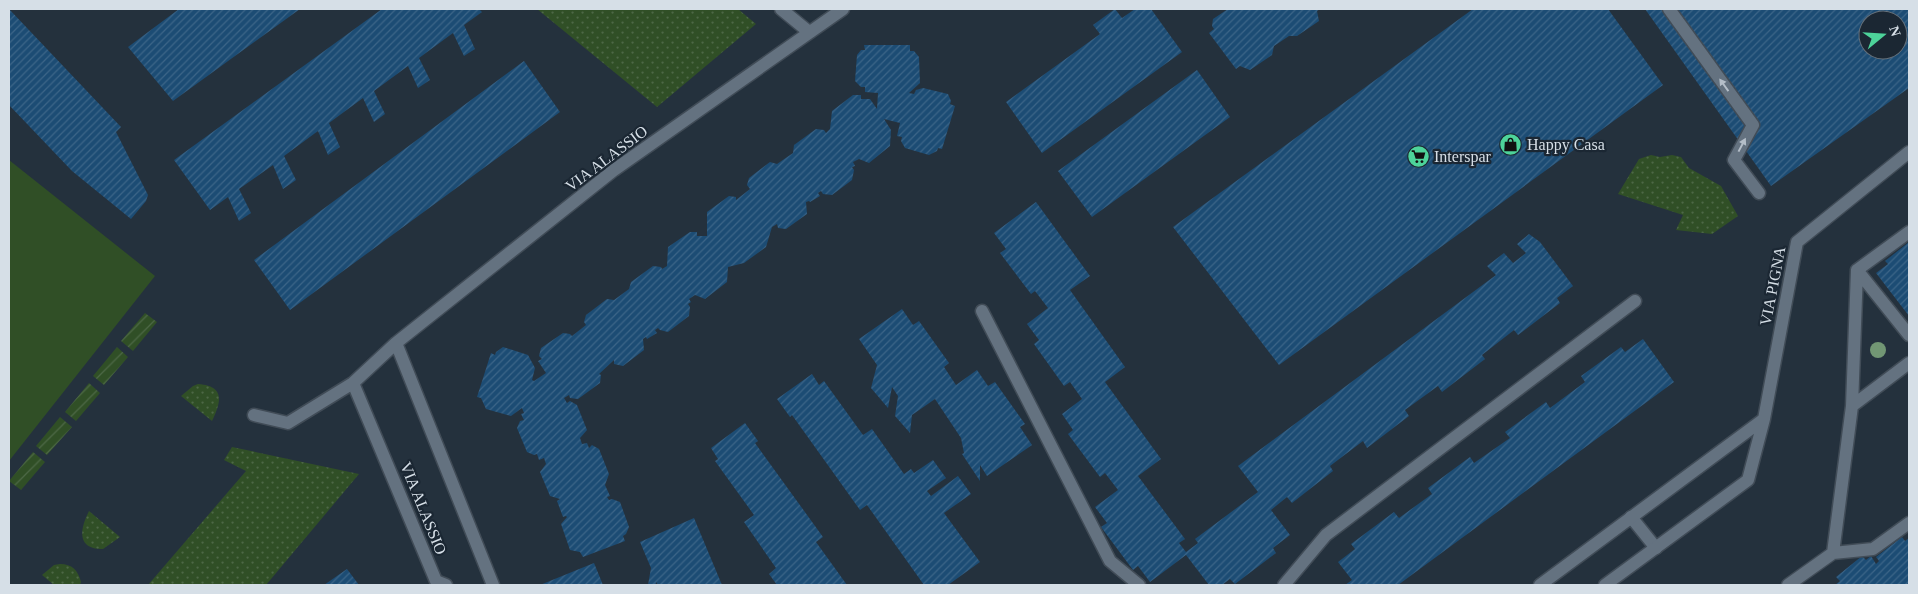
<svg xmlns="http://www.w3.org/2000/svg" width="1918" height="594" viewBox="0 0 1918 594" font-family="'Times New Roman',serif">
	<defs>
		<pattern id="grass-dots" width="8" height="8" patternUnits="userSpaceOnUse" patternTransform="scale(1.25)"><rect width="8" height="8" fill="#304f26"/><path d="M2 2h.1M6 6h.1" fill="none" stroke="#4d6846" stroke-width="1.8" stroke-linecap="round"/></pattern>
		<pattern id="garden-furrows" width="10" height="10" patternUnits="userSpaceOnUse" patternTransform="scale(1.25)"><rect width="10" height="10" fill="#304f26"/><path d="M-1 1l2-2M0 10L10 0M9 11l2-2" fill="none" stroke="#4d6846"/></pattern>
		<pattern id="building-hatch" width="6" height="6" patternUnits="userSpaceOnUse" patternTransform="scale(1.25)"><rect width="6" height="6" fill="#1c4c74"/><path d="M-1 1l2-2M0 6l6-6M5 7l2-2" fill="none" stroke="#3c6588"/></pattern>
	</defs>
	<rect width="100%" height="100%" fill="#24313d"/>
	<path fill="url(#grass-dots)" d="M 537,9 L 738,9 L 756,24 L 657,107 Z
		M 1651,155 L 1660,157 L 1672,155 L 1681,157 L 1689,168 L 1721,186 L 1738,216 L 1712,234 L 1676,230 L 1683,215 L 1618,194 L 1639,159 Z
		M 198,384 C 227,386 220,404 212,421 L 181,396 L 193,386 Z
		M 232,447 L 359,474 L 266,585 L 148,585 L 246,471 L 224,460 Z
		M 89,511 L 120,537 L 103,549 C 76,549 80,529 89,511 Z
		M 60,564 C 72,564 78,570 81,582 L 80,585 L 54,585 L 42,575 L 54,565 Z"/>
	<path fill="url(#garden-furrows)" d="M 145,313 L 157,322 L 133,351 L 121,341 Z
		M 117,347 L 128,357 L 104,385 L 93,376 Z
		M 89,383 L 100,393 L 76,421 L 65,412 Z
		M 60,417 L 72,427 L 47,455 L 36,446 Z
		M 33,452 L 45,462 L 21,490 L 9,481 Z"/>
	<path fill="#304f26" d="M 9,160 L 155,276 L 9,461 Z"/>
	<path fill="url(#building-hatch)" fill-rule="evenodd" d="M 9,9 L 121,127 L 116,132 L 148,195 L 146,201 L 131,219 L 72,171 L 9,105 Z
		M 179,9 L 300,9 L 173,101 L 128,47 Z
		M 382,9 L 479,9 L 482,12 L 464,25 L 475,49 L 464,56 L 453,33 L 419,58 L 430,80 L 418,88 L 408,66 L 374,91 L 385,114 L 374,122 L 363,98 L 329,123 L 340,147 L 328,155 L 318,131 L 284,156 L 296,180 L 283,189 L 273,165 L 239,189 L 251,213 L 239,221 L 228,197 L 210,210 L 174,160 Z
		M 1115,9 L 1122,18 L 1135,9 L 1151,9 L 1182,52 L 1042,153 L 1006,102 L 1100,34 L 1093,25 Z
		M 1228,9 L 1320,9 L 1317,11 L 1319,21 L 1297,36 L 1289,36 L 1274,46 L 1272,55 L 1250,70 L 1240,66 L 1236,69 L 1209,33 L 1214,29 L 1212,26 L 1213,19 Z
		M 1473,9 L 1608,9 L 1663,85 L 1279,365 L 1173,227 Z
		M 1645,9 L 1909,9 L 1909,88 L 1771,186 ZM 1868,20 L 1898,20 L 1898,50 L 1868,50 Z
		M 864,45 L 910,45 L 910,51 L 914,51 L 919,57 L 920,83 L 909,93 L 914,94 L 916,90 L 923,88 L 948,94 L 951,101 L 950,104 L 955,106 L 942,149 L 938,148 L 937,151 L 929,155 L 905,148 L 901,141 L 902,137 L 897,136 L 900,123 L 884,119 L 891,130 L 890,146 L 869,163 L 859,159 L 853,162 L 855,166 L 852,167 L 854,170 L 852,180 L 832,195 L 823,194 L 821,191 L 818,193 L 820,196 L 810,202 L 809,201 L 806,202 L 807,214 L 786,229 L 778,228 L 777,224 L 772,227 L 766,247 L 744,263 L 728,267 L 727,282 L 705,299 L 695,295 L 689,299 L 691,302 L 688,304 L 690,307 L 689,316 L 668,332 L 660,330 L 658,328 L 655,330 L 657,333 L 647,339 L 646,337 L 643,339 L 644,350 L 623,366 L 614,364 L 614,360 L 599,374 L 601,375 L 600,383 L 578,399 L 570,398 L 569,395 L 564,398 L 567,403 L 570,401 L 577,405 L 587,430 L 580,438 L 582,444 L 587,443 L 589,448 L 592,445 L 599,449 L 609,474 L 605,485 L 610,496 L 607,497 L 609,500 L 612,499 L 620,502 L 629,527 L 626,534 L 623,536 L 625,541 L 583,557 L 580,552 L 570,550 L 561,524 L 567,517 L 566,516 L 563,517 L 557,501 L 560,499 L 550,496 L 540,472 L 546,464 L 544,458 L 539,460 L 537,454 L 534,455 L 527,452 L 517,428 L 520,421 L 524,420 L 521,414 L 524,413 L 522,408 L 511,416 L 486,409 L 481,398 L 477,397 L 491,353 L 495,355 L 496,352 L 503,347 L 528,355 L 535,368 L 532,380 L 534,381 L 546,373 L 538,361 L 542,359 L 539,356 L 541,348 L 563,333 L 570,334 L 572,336 L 586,325 L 584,322 L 586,315 L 607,299 L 614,300 L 629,289 L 631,282 L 653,266 L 661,267 L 662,269 L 667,266 L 668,247 L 690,232 L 697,232 L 697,236 L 707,236 L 707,212 L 729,196 L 736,197 L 736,200 L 750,189 L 747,185 L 749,178 L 770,162 L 777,164 L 793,153 L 794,145 L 816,129 L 824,130 L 826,133 L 830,129 L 832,111 L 853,95 L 861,95 L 861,99 L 870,99 L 877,109 L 878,93 L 865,92 L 865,87 L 861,87 L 855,81 L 857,55 L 861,50 L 865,50 Z
		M 524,61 L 560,112 L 290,310 L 254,260 Z
		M 1197,70 L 1230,117 L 1092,217 L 1058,171 Z
		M 1036,202 L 1090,276 L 1070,290 L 1125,367 L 1105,382 L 1161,459 L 1138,476 L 1185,539 L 1179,543 L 1186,552 L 1198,543 L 1195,539 L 1258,492 L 1238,466 L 1496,275 L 1487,266 L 1504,253 L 1513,263 L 1526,253 L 1517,244 L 1529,234 L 1540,242 L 1573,286 L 1557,298 L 1560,303 L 1518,335 L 1514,330 L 1482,355 L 1485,359 L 1442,392 L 1438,386 L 1405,410 L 1409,416 L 1367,448 L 1363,441 L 1330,466 L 1333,471 L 1292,503 L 1287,497 L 1271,510 L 1290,535 L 1273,548 L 1276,553 L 1235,584 L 1230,579 L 1222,585 L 1209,585 L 1186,555 L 1150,582 L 1138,566 L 1133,570 L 1101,527 L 1107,523 L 1095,507 L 1118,490 L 1105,473 L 1100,477 L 1068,434 L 1073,430 L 1062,414 L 1082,399 L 1070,382 L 1064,386 L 1034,344 L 1039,340 L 1027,324 L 1048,308 L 1035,291 L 1031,294 L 1000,253 L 1006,249 L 994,233 Z
		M 1909,242 L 1909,316 L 1876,273 L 1888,264 L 1885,261 Z
		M 902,309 L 913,325 L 919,321 L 949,363 L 944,367 L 956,385 L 977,370 L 988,386 L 995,382 L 1025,424 L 1020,427 L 1032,445 L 987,476 L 980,465 L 980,481 L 962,454 L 964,453 L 961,438 L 935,399 L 912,415 L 910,433 L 895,416 L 898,396 L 892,387 L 888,408 L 871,388 L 877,365 L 859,339 Z
		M 1643,339 L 1674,382 L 1398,585 L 1345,585 L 1352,580 L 1338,562 L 1355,549 L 1351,544 L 1394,512 L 1399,518 L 1432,494 L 1428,488 L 1470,457 L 1474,463 L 1510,438 L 1505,432 L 1546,402 L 1550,408 L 1585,382 L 1581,376 L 1621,347 L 1625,352 Z
		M 812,374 L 819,385 L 824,381 L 863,435 L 872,429 L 904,474 L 911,469 L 914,473 L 933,460 L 946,478 L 927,491 L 931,496 L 958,476 L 971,494 L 944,513 L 980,562 L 948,585 L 924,585 L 867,505 L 860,510 L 792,415 L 790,417 L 777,399 Z
		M 745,423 L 758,441 L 755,443 L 823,537 L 816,542 L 847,585 L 777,585 L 769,574 L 776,568 L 744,522 L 754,515 L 715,461 L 718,459 L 711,448 Z
		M 694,518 L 722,585 L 658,585 L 656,582 L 656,585 L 648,585 L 651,568 L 640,542 Z
		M 1902,537 L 1905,541 L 1909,538 L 1909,585 L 1835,585 L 1840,581 L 1836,577 L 1862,556 L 1866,560 L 1871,556 L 1876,564 L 1879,561 L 1876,557 Z
		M 594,563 L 603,585 L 540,585 Z
		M 347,569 L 359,585 L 324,585 Z"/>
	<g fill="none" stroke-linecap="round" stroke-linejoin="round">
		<defs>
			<path id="lane" d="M 1669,9 L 1753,125 L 1734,160 L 1759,193
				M 1857,270 L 1909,335
				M 1857,270 L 1909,232
				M 982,311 L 1110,561 L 1139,585
				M 1852,406 L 1857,270
				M 1631,517 L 1656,548
				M 1833,553 L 1852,406 L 1909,363
				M 1284,585 L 1326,535 L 1635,301
				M 1788,585 L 1833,553 L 1873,549 L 1909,523"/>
			<path id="street" d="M 781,9 L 809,32
				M 396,343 L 493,585
				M 353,383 L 436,581 L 446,585
				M 254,415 L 288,423 L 353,383 L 396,343 L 614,170 L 843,9
				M 1540,585 L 1764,419
				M 1605,585 L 1748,480 L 1764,419 L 1797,242 L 1909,152"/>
		</defs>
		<use href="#lane" stroke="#414c57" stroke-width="15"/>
		<use href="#street" stroke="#414c57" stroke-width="15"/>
		<use href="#lane" stroke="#647280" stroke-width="12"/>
		<use href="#street" stroke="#647280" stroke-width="12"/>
	</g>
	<circle fill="#729774" cx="1878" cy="350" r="8"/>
	<defs><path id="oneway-solid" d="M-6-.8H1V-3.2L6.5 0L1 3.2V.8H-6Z" transform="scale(1.25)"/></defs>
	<g fill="#b4bec8">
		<use href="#oneway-solid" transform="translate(1724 85) rotate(-126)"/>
		<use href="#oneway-solid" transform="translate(1742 145) rotate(-62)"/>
	</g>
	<defs>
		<symbol id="shop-disc" viewBox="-11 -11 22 22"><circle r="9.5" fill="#4dd39a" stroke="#1b2733"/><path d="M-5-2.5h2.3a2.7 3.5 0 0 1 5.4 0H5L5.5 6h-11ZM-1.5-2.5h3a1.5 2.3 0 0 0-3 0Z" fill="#111"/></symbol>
		<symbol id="supermarket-disc" viewBox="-11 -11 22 22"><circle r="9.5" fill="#4dd39a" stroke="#1b2733"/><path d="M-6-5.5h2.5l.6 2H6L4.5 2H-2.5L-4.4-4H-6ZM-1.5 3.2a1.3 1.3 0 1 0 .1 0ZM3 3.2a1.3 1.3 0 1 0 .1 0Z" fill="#111"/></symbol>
	</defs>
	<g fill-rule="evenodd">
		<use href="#shop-disc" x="1498" y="132" width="25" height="25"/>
		<use href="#supermarket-disc" x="1406" y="144" width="25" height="25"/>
	</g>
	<g text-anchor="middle" stroke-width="4.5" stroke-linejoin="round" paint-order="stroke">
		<g font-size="16" fill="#d6dfe7" stroke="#1b2733" text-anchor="start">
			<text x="1527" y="150">Happy Casa</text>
			<text x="1434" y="162">Interspar</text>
		</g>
		<g font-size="16" fill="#d6dfe7" stroke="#1b2733">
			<text transform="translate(606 158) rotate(-37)" y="6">VIA ALASSIO</text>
			<text transform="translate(1772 286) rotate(-79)" y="6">VIA PIGNA</text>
			<text transform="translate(424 508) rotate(68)" y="6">VIA ALASSIO</text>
		</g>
	</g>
	<rect width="1918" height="594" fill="none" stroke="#d6dfe7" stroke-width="20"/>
	<g transform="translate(1883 35) rotate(72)"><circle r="24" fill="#1b2733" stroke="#66717b"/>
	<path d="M0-4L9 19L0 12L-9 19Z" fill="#4dd39a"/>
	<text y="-8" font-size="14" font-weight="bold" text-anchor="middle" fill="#d6dfe7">N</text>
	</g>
</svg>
